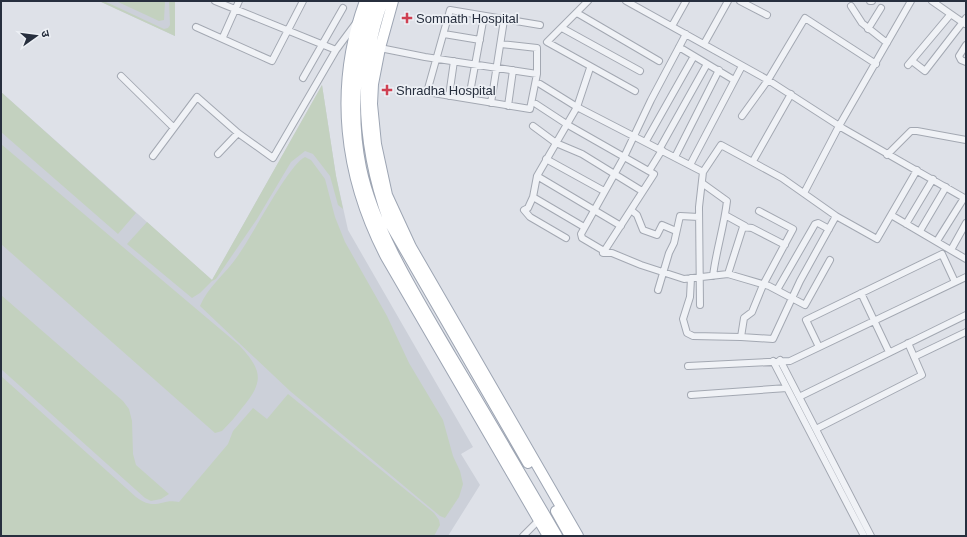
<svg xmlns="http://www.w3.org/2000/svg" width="967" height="537" viewBox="0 0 967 537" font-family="Helvetica,'Noto Sans Devanagari',sans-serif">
	<rect width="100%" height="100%" fill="#dee1e8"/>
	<path fill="#ccd0d9" d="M 99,1 L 175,1 L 175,36 Z
		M 322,85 L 336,176 L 348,230 L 473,447 L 461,454 L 480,485 L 448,536 L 1,536 L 1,92 L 212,280 Z"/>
	<path fill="#c3d1bf" d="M 99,1 L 104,1 L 164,29 L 168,28 L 170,25 L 169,1 L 175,1 L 175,36 Z
		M 116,1 L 165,1 L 164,20 L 159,21 Z
		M 322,85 L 336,176 L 343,209 L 338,205 L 330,176 L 313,154 L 305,151 L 291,162 L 257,219 L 216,279 L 212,281 L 200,293 L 192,298 L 127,244 L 147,222 L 212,280 Z
		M 1,92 L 136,213 L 118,234 L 1,132 Z
		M 1,144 L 239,345 C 262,370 265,381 242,408 C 236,416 229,424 222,431 L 215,433 L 1,244 Z
		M 305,157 L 311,160 L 325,179 L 335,217 L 345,242 L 387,316 L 409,363 L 443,420 L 453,456 L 460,471 L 463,484 L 459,497 L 445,518 L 440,516 L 290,391 L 200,306 C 207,288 226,273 237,257 C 252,237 288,165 305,157 Z
		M 1,295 L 123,401 L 129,409 L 132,421 L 133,454 L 136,465 L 169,494 L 161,499 L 151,501 L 145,498 L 1,369 Z
		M 1,376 L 136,497 C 157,512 160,498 179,502 L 228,444 L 233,431 L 253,408 L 267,419 L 288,394 L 434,513 L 439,520 L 440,525 L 434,536 L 1,536 Z"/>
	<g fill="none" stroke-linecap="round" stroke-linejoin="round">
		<defs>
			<path id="minor" d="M 215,1 L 336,50
				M 588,1 L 547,42 L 635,91
				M 626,1 L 768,80 L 844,129 L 966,199
				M 740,1 L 767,15
				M 870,1 L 872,1
				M 932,1 L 965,24
				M 851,6 L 862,23 L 887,43
				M 577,13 L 659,61
				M 672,26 L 686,1
				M 196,27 L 272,61 L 303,1
				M 562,28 L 640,71
				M 868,29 L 881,8
				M 444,34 L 480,40
				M 223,37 L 239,1
				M 501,44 L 537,48 L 537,74 L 530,109 L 427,92 L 450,10 L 540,25
				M 704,44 L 728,1
				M 966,45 L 959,56 L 961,60 L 966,62
				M 679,47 L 734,80
				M 380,48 L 425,57 L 537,74
				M 912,61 L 925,71 L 966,18
				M 908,65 L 950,15
				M 121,76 L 173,127
				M 303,78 L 343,8
				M 540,84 L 577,107 L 703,172 L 699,207 L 700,305
				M 449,96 L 454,61
				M 469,98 L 484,16
				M 491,103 L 504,20
				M 536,104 L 568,125 L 654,174 L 603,253 L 612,253 L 641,265 L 684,279 L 728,274 L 769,286 L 805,305 L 830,260
				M 508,106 L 513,70
				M 742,116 L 768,80 L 805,18 L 876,64
				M 533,126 L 556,143 L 582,154 L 642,191
				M 646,141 L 694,56
				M 660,148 L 707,64
				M 218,154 L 238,133
				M 887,155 L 911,131 L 917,131 L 966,140
				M 153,156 L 197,97 L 238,133 L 273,158 L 336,50 L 356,23
				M 675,157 L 719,70
				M 546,159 L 604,191
				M 753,161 L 791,94
				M 690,165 L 742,66
				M 649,171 L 662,150
				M 703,172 L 721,145 L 782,178 L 836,216 L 877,239 L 917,170
				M 537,176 L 621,226
				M 702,183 L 727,201 C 724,227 716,251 713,276
				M 804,193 L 839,126 L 911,1
				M 533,197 L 584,227
				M 631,210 L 637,215 L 643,230 L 657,235 L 662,225 L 676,231
				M 725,215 L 745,226
				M 891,215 L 966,259
				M 906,224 L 933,179
				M 920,231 L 946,187
				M 566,238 L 530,217 L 524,210 L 528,208 L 533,197 L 537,176 L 577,107 L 590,68
				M 937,241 L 964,198
				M 951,250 L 966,223
				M 604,251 L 582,238 L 581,234 L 624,157 L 651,100 L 686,34
				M 728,274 L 743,227 L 752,228 L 785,245
				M 691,278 L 690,297 L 683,319 L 687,333 L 693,336 L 741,337 L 744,318 L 752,312 L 763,285 L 793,229 L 759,211
				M 658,290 L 669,253 L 674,243 L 680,216 L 699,217
				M 777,290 L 815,224 L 818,223 L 829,229
				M 861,293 L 889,352
				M 741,337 L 773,339 L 800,281 L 836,216
				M 819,347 L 806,320 L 942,254 L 955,282
				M 914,357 L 966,332
				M 780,360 L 871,536
				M 773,361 L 864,536
				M 688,366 L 790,361 L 966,277
				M 691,395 L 787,388
				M 799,397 L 966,315
				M 816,429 L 922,375 L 908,343
				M 523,536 L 539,520"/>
			<path id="primary" d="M 365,1 C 333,88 344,176 386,257 L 548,536
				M 374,1 C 355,52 350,115 361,168 C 374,230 419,301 451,356 C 487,416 522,476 557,536
				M 383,1 C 356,75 363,150 389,222 L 528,463
				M 393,1 L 380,48 L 373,84 L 372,104 L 376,144 L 387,195 L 411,247 L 578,536
				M 556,511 L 570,536"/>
		</defs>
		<use href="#minor" stroke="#a3a8b2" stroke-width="8"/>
		<use href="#primary" stroke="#9da5b3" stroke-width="12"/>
		<use href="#minor" stroke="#f0f2f6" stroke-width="6"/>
		<use href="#primary" stroke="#fff" stroke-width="10"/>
	</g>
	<g fill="#cf4052" stroke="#edf0f5" stroke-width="1.5">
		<path d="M405 12h4v4h4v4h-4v4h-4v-4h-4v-4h4z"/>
		<path d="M385 84h4v4h4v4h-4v4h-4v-4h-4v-4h4z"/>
	</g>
	<g text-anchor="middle" stroke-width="3.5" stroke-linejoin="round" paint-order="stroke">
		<g font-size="13" fill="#272f3e" stroke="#edf0f5" text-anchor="start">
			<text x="416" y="23">Somnath Hospital</text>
			<text x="396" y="95">Shradha Hospital</text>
		</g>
	</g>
	<rect width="967" height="537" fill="none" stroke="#272f3e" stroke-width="4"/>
	<g transform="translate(36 36) rotate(76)" stroke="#edf0f5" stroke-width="3" paint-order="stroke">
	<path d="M0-3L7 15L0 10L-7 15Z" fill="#272f3e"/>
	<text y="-6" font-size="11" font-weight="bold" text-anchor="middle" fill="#272f3e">उ</text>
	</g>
</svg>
